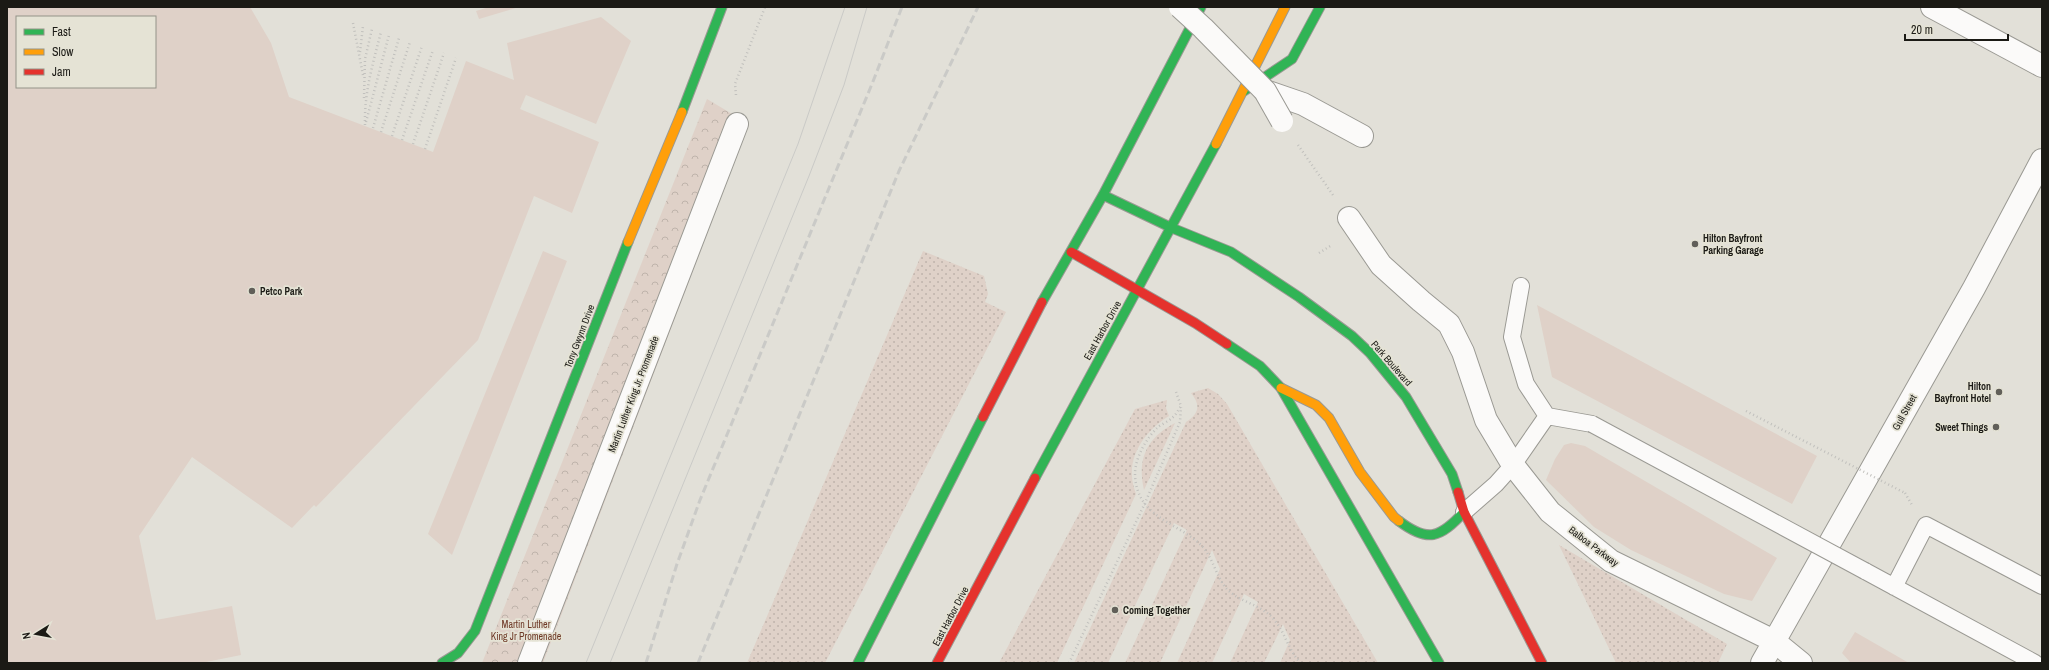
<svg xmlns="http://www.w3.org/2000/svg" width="2049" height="670" viewBox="0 0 2049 670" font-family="'Archivo Narrow',sans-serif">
	<defs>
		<pattern id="grass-dots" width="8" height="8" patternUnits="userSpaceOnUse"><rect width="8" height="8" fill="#dfd1c8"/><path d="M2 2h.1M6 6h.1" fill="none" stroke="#bfb3ab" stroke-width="1.8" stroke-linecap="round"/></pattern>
		<pattern id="park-crowns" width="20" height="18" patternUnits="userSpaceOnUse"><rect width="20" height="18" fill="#dfd1c8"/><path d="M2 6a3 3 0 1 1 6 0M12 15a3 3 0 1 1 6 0" fill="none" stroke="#bfb3ab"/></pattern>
	</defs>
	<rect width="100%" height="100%" fill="#e2e0d8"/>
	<path fill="url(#grass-dots)" d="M 923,251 L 984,276 L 988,294 L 985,302 L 1006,312 L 825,663 L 747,663 Z
		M 1208,388 L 1218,394 L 1227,404 L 1378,663 L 1280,663 L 1290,640 L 1283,624 L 1264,663 L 1230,663 L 1258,602 L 1244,594 L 1212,663 L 1177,663 L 1220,569 L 1212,550 L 1160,663 L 1125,663 L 1187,530 L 1174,523 L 1108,663 L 1074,663 L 1186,422 C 1199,414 1201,405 1191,393 Z
		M 1167,400 L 1166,408 L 1169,416 C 1149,428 1130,451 1132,476 C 1132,482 1134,488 1136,494 L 1057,663 L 999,663 L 1135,409 Z
		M 1175,423 L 1144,490 C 1137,460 1146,438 1175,423 Z
		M 1559,545 L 1727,644 L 1718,663 L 1616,663 Z"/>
	<path fill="url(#park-crowns)" d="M 707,99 L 749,124 L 543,663 L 482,663 Z"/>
	<path fill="#dfd1c8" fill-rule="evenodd" d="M 7,7 L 250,7 L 271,43 L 289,97 L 433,152 L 466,61 L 514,80 L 507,43 L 601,17 L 631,41 L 596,124 L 526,95 L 520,109 L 599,142 L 572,213 L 534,196 L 478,340 L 316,507 L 314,505 L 292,528 L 192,457 L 139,536 L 156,620 L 232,606 L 241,655 L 201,663 L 7,663 ZM 17,17 L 155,17 L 155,87 L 17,87 Z
		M 489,7 L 519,7 L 479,19 L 476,11 Z
		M 543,251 L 567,261 L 452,555 L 428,534 Z
		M 1537,305 L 1817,456 L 1792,504 L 1552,377 Z
		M 1571,443 L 1585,446 L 1777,558 L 1752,601 L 1724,594 L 1631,550 L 1594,527 L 1546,480 L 1555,459 L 1564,445 Z
		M 1855,632 L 1909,663 L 1851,663 L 1842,653 Z"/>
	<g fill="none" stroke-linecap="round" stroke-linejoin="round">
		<defs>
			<path id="lane" d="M 1547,416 L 1592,424
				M 1464,512 L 1496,484 L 1513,465 L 1547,416 L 1526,384 L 1512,337 L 1521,286
				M 1865,571 L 2035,663
				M 1894,587 L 1926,525 L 2042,586"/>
			<path id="street" d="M 1932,7 L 2042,66
				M 1265,91 L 1303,104 L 1362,136
				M 1349,218 L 1381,265 L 1421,301 L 1449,324 L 1463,352 L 1486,420 L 1513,465 L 1550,512 L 1611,561 L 1774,641 L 1801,663
				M 529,663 L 737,124
				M 1762,663 L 1974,288 L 2042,160"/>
			<path id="fast" d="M 1244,91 L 1292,59 L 1320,7
				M 682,112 L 722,7
				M 1103,195 L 1172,228 L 1231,252 L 1299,297 L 1352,336 L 1370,353 L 1406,397 L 1452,474 L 1458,492
				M 1042,302 L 1103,195 L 1201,7
				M 1227,344 L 1260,366 L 1281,388 L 1439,663
				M 1035,478 L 1216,144
				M 1399,521 C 1428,543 1440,538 1464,512
				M 442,663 L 458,653 L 475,631 L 628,242
				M 858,663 L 983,417"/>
			<path id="slow" d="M 1216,144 L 1285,7
				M 628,242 L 682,112
				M 1281,388 L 1316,405 L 1329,418 L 1360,472 L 1394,517 L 1399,521"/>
			<path id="jam" d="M 1071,252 L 1195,323 L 1227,344
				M 983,417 L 1042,302
				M 1458,492 L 1464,512 L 1542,663
				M 937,663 L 1035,478"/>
		</defs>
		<use href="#lane" stroke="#9a9993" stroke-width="18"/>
		<use href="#street" stroke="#9a9993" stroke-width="24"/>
		<use href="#fast" stroke="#9a9993" stroke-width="11"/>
		<use href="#slow" stroke="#9a9993" stroke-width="11"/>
		<use href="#jam" stroke="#9a9993" stroke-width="11"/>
		<path stroke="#c1c0bd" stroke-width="2.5" stroke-dasharray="1 3" stroke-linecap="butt" d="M 353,23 L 363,75
			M 360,52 L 363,26
			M 736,95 L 735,84 L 765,7
			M 364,98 L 365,59 L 372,29
			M 366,122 L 389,35
			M 365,125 C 364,93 373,63 381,32
			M 373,128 L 399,38
			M 381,132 L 410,42
			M 392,136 L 422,46
			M 402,140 L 433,50
			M 413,144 L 444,53
			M 1298,145 L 1333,195
			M 425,149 L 456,58
			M 1319,253 L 1332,245
			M 1176,392 L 1181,406 C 1178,410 1176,415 1172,418 C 1168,422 1161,424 1157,428 C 1146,439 1135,458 1135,474 C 1136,518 1178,522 1202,546 C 1213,558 1216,576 1226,588 C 1239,603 1263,604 1276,622 C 1286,635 1289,652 1301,663
			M 1905,493 L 1912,505
			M 1069,663 L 1145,503 L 1180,422 L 1181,407"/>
		<use href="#lane" stroke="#fbfaf9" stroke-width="16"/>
		<use href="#street" stroke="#fbfaf9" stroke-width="22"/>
		<use href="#fast" stroke="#30b455" stroke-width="9"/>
		<use href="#slow" stroke="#ff9f0a" stroke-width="9"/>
		<use href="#jam" stroke="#e5322d" stroke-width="9"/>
		<path stroke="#cacac7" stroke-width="1" d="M 586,663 L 798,144 L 845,7
			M 610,663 L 809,176 L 844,85 L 867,7"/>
		<path stroke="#cacac7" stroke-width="3" stroke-dasharray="8 4" stroke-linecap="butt" d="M 646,663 L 677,564 L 700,500 L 872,84 L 902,7
			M 698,663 L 899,171 L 978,7"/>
		<defs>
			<path id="lane-bridge" d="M 1592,424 L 1865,571"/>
			<path id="street-bridge" d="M 1180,7 L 1203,28 L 1265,91 L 1282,121"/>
		</defs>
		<use href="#lane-bridge" stroke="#9a9993" stroke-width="18" stroke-linecap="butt"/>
		<use href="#street-bridge" stroke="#9a9993" stroke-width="24" stroke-linecap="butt"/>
		<path stroke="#c1c0bd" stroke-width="2.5" stroke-dasharray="1 3" stroke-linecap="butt" d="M 1746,411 L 1905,493"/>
		<use href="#lane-bridge" stroke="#fbfaf9" stroke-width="16"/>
		<use href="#street-bridge" stroke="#fbfaf9" stroke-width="22"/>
	</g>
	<g fill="#615f59" stroke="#e5e3d5" stroke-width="1.5">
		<circle cx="1695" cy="244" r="4"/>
		<circle cx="252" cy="291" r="4"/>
		<circle cx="1999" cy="392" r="4"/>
		<circle cx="1996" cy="427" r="4"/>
		<circle cx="1115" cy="610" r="4"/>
	</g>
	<g text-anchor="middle" stroke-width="3.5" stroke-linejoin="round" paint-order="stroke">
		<g font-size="10" font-weight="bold" fill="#1b1a15" stroke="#e5e3d5" text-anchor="start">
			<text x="1703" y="242">Hilton Bayfront<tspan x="1703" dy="12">Parking Garage</tspan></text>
			<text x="260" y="295">Petco Park</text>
			<text x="1991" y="390" text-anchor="end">Hilton<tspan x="1991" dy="12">Bayfront Hotel</tspan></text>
			<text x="1988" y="431" text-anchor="end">Sweet Things</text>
			<text x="1123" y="614">Coming Together</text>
		</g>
		<g font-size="10" fill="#1b1a15" stroke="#e5e3d5">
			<text transform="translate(1102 330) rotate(-61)" y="4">East Harbor Drive</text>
			<text transform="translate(579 336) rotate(-69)" y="4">Tony Gwynn Drive</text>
			<text transform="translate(1392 363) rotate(49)" y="4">Park Boulevard</text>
			<text transform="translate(633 394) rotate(-69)" y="4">Martin Luther King Jr. Promenade</text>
			<text transform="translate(1904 412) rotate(-61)" y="4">Gull Street</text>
			<text transform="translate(1594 546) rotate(37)" y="4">Balboa Parkway</text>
			<text transform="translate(950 616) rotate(-62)" y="4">East Harbor Drive</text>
		</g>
		<g font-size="10" fill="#6e3926" stroke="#e5e3d5">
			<text x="526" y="628">Martin Luther<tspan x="526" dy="12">King Jr Promenade</tspan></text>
		</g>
	</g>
	<rect width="2049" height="670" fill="none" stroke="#1b1a15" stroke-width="16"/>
	<rect x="16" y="16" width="140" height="72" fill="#e5e3d5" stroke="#949388"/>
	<rect x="24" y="29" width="20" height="6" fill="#30b455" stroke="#949388"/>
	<text x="52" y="36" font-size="12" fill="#1b1a15">Fast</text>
	<rect x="24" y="49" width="20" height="6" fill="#ff9f0a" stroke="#949388"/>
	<text x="52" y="56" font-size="12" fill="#1b1a15">Slow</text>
	<rect x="24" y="69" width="20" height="6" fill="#e5322d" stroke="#949388"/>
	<text x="52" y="76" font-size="12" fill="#1b1a15">Jam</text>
	<g transform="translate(36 634) rotate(259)" stroke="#e5e3d5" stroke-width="3" paint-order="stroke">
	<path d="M0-3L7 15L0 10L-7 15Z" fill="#1b1a15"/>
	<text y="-6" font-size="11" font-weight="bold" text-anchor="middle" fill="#1b1a15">N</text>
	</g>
	<path d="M1905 34v6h103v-6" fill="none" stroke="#1b1a15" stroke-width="2"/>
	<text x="1911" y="34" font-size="12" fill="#1b1a15" stroke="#e5e3d5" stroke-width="3" paint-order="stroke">20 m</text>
</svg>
